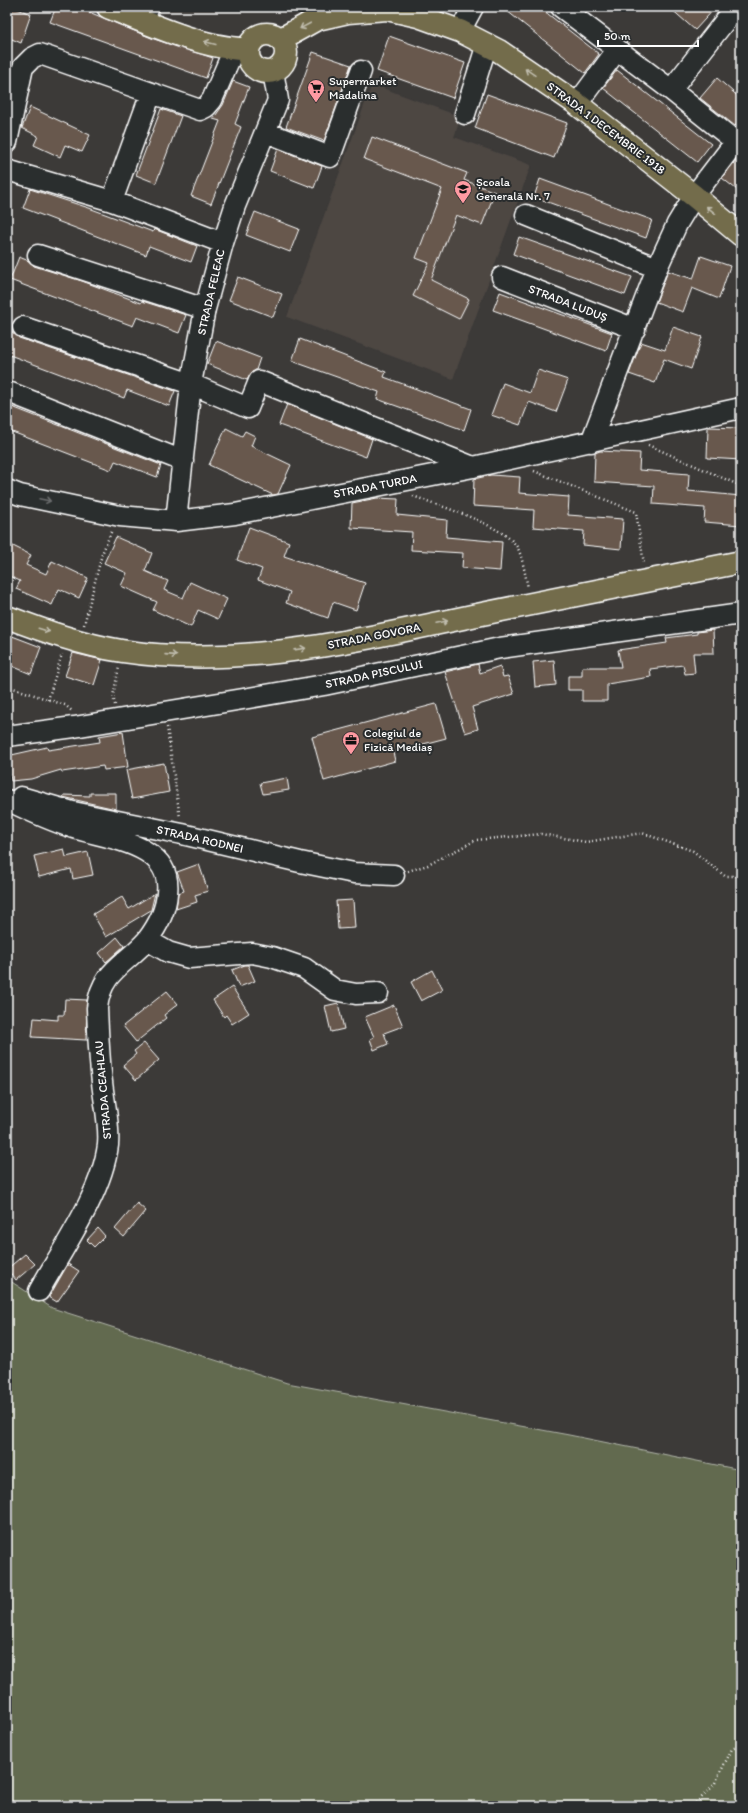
<svg xmlns="http://www.w3.org/2000/svg" width="748" height="1813" viewBox="0 0 748 1813" font-family="Itim,sans-serif">
	<rect width="100%" height="100%" fill="#3c3a38"/>
	<filter id="ink" filterUnits="userSpaceOnUse"><feTurbulence type="fractalNoise" baseFrequency=".025" numOctaves="2"/><feDisplacementMap in="SourceGraphic" scale="8" xChannelSelector="R" yChannelSelector="G"/><feConvolveMatrix kernelMatrix="1 2 1 2 8 2 1 2 1" color-interpolation-filters="sRGB"/></filter>
	<g filter="url(#ink)">
		<path fill="#4d4743" d="M 372,84 L 461,117 L 454,137 L 531,165 L 453,379 L 287,317 Z"/>
		<path fill="#626a50" stroke="#b0b4a8" d="M 7,1279 L 52,1308 L 287,1383 L 569,1435 L 741,1470 L 741,1806 L 7,1806 Z"/>
		<path fill="#67594e" stroke="#fff" d="M 7,7 L 12,7 L 31,14 L 21,43 L 7,37 Z
			M 56,7 L 77,7 L 154,39 L 213,58 L 206,78 L 50,22 Z
			M 502,7 L 539,7 L 599,54 L 585,73 Z
			M 669,7 L 716,7 L 695,30 Z
			M 389,36 L 465,63 L 453,98 L 377,71 Z
			M 313,52 L 351,65 L 324,141 L 286,127 Z
			M 617,70 L 711,144 L 697,162 L 603,88 Z
			M 717,78 L 741,99 L 741,119 L 735,126 L 700,98 Z
			M 233,81 L 249,87 L 235,124 L 241,127 L 211,204 L 191,196 L 220,121 L 213,119 L 223,105 Z
			M 487,94 L 567,123 L 554,158 L 475,128 Z
			M 30,107 L 90,135 L 82,152 L 65,145 L 60,157 L 34,145 L 38,136 L 22,128 Z
			M 161,109 L 181,116 L 156,183 L 136,175 Z
			M 372,137 L 467,173 L 464,180 L 495,192 L 482,225 L 456,215 L 431,280 L 469,299 L 459,319 L 413,296 L 429,263 L 416,258 L 442,189 L 364,159 Z
			M 278,149 L 322,166 L 314,188 L 270,171 Z
			M 737,159 L 741,162 L 741,193 L 722,178 Z
			M 540,179 L 652,220 L 646,238 L 534,197 Z
			M 30,189 L 89,208 L 153,232 L 154,229 L 197,246 L 191,262 L 149,246 L 146,255 L 23,208 Z
			M 255,212 L 299,229 L 290,252 L 246,235 Z
			M 519,237 L 632,277 L 625,295 L 513,254 Z
			M 701,256 L 730,266 L 719,299 L 692,288 L 683,312 L 656,302 L 668,271 L 693,279 Z
			M 19,257 L 29,261 L 34,266 L 82,281 L 141,303 L 142,301 L 186,315 L 179,333 L 137,317 L 133,326 L 10,280 Z
			M 238,277 L 282,294 L 273,317 L 229,300 Z
			M 500,292 L 612,333 L 606,351 L 493,310 Z
			M 673,327 L 702,337 L 691,369 L 664,359 L 655,383 L 629,374 L 641,342 L 665,350 Z
			M 10,330 L 19,338 L 175,391 L 169,406 L 127,390 L 124,398 L 7,354 L 7,337 Z
			M 300,339 L 386,372 L 384,377 L 471,409 L 464,430 L 377,399 L 379,392 L 292,361 Z
			M 216,341 L 260,358 L 256,370 L 252,372 L 247,380 L 207,364 Z
			M 538,370 L 568,380 L 556,412 L 529,402 L 520,425 L 491,415 L 503,383 L 530,393 Z
			M 287,404 L 372,439 L 366,457 L 279,425 Z
			M 7,405 L 161,465 L 157,477 L 115,461 L 111,470 L 7,430 Z
			M 708,427 L 741,428 L 741,460 L 707,458 Z
			M 226,428 L 242,436 L 245,431 L 255,436 L 251,446 L 291,465 L 278,494 L 273,495 L 209,465 Z
			M 600,451 L 640,453 L 639,470 L 689,474 L 688,491 L 741,496 L 741,525 L 704,522 L 705,508 L 653,504 L 654,486 L 594,482 L 595,453 Z
			M 491,475 L 520,477 L 519,493 L 569,497 L 568,515 L 623,519 L 621,549 L 583,545 L 584,531 L 533,527 L 534,510 L 473,506 L 474,479 Z
			M 377,498 L 398,499 L 397,515 L 447,520 L 446,537 L 502,542 L 500,571 L 462,568 L 463,553 L 411,550 L 412,532 L 351,528 L 352,503 Z
			M 249,527 L 289,542 L 284,556 L 365,583 L 356,610 L 333,602 L 328,618 L 286,603 L 290,592 L 258,580 L 262,569 L 237,560 Z
			M 116,537 L 152,553 L 145,571 L 168,581 L 164,590 L 183,598 L 190,582 L 227,599 L 218,619 L 198,610 L 191,627 L 153,610 L 157,602 L 121,586 L 127,573 L 104,563 Z
			M 7,543 L 31,555 L 26,565 L 46,574 L 52,561 L 88,578 L 79,598 L 59,589 L 52,605 L 16,589 L 20,581 L 7,575 Z
			M 713,630 L 714,653 L 693,653 L 695,673 L 685,674 L 683,665 L 650,669 L 651,677 L 607,684 L 607,701 L 582,701 L 582,690 L 568,690 L 568,676 L 582,676 L 582,667 L 621,667 L 618,650 L 667,643 L 666,638 L 697,634 L 697,632 Z
			M 7,634 L 41,647 L 31,674 L 7,664 Z
			M 73,653 L 102,660 L 94,685 L 65,676 Z
			M 554,660 L 556,685 L 535,687 L 533,662 Z
			M 478,664 L 480,673 L 500,666 L 503,677 L 508,676 L 514,694 L 472,707 L 478,729 L 465,733 L 445,672 Z
			M 436,704 L 446,738 L 393,752 L 395,761 L 324,781 L 312,737 Z
			M 123,732 L 128,767 L 104,770 L 103,766 L 62,772 L 61,770 L 31,779 L 11,781 L 10,774 L 7,774 L 7,756 L 47,747 L 48,750 L 100,742 L 99,736 Z
			M 164,763 L 169,792 L 132,799 L 126,770 Z
			M 287,778 L 289,790 L 263,794 L 260,783 Z
			M 90,793 L 116,793 L 116,809 L 63,797 L 64,795 L 90,796 Z
			M 64,849 L 66,857 L 88,852 L 93,875 L 73,879 L 71,869 L 39,877 L 34,856 Z
			M 199,864 L 208,891 L 195,895 L 197,902 L 176,909 L 178,893 L 184,891 L 177,872 Z
			M 155,893 L 151,910 L 106,937 L 93,914 L 122,897 L 129,909 Z
			M 353,900 L 355,928 L 338,929 L 336,901 Z
			M 117,937 L 124,946 L 106,962 L 99,953 Z
			M 245,965 L 248,965 L 255,981 L 239,987 L 232,970 Z
			M 432,970 L 442,990 L 421,1001 L 411,982 Z
			M 232,987 L 249,1013 L 232,1024 L 226,1015 L 224,1017 L 213,1000 Z
			M 167,991 L 178,1004 L 164,1015 L 166,1018 L 136,1042 L 123,1026 Z
			M 65,999 L 87,1000 L 86,1040 L 32,1037 L 34,1018 L 58,1020 L 58,1015 L 64,1015 Z
			M 338,1003 L 344,1029 L 331,1032 L 325,1006 Z
			M 394,1005 L 403,1026 L 384,1033 L 388,1044 L 374,1050 L 370,1039 L 374,1037 L 365,1017 Z
			M 144,1043 L 159,1060 L 136,1080 L 123,1065 L 136,1054 L 134,1051 Z
			M 137,1203 L 146,1211 L 124,1237 L 115,1229 Z
			M 98,1228 L 105,1236 L 94,1247 L 87,1240 Z
			M 25,1254 L 35,1264 L 16,1280 L 7,1269 Z
			M 68,1264 L 79,1271 L 57,1302 L 49,1297 Z"/>
		<g fill="none" stroke-linecap="round" stroke-linejoin="round">
			<defs>
				<path id="minor" d="M 561,7 L 671,90 L 736,7
					M 143,21 L 149,7
					M 460,31 L 473,7
					M 671,90 L 741,146
					M 577,104 L 617,50
					M 465,114 L 487,44
					M 266,132 L 330,157 L 361,71
					M 7,142 L 23,67 L 32,58 L 40,54 L 200,110 L 206,107 L 212,100 L 234,49
					M 7,170 L 112,201 L 223,243
					M 112,201 L 151,93
					M 526,215 L 657,268
					M 38,255 L 205,309
					M 502,277 L 635,329
					M 23,327 L 191,384 L 248,408 L 259,381 L 473,467
					M 11,393 L 183,461
					M 591,442 L 657,268 L 677,224 L 694,196 L 736,141
					M 7,490 L 20,495 L 120,516 L 176,521 L 235,514 L 473,467 L 741,408
					M 176,521 L 191,384 L 205,309 L 223,243 L 235,206 L 278,100 L 273,71
					M 7,736 L 74,727 L 243,699 L 324,685 L 500,648 L 741,614
					M 21,797 L 73,812 L 182,834 L 300,862 L 354,873 L 394,875
					M 7,800 C 28,810 48,820 71,827 C 105,839 173,842 167,893 C 166,910 157,927 147,940 C 125,965 101,971 97,1008 C 98,1033 99,1057 102,1082 C 104,1102 110,1124 108,1145 C 102,1193 63,1248 39,1291
					M 147,940 L 168,952 L 189,958 L 252,953 L 272,957 L 304,968 L 335,990 L 356,994 L 378,993"/>
				<path id="major" d="M 108,7 C 147,23 207,50 248,49
					M248 53a19 19 0 1 1 38 0a19 19 0 1 1-38 0Z
					M 281,39 L 317,19 L 348,12 L 387,9 L 418,16 L 460,31 L 499,51 L 577,104 L 694,196 L 741,235
					M 7,617 C 44,631 83,645 122,651 C 240,669 357,640 472,616 C 562,598 651,580 741,562"/>
			</defs>
			<use href="#minor" stroke="#fff" stroke-width="23"/>
			<use href="#major" stroke="#fff" stroke-width="25"/>
			<path stroke="#fff" stroke-width="2.5" stroke-dasharray="1 3" stroke-linecap="butt" d="M 648,445 L 741,486
				M 534,471 L 636,512 L 644,564
				M 413,496 C 437,505 504,525 517,547 C 522,554 526,579 528,588
				M 84,625 L 102,554 L 112,530
				M 7,686 L 65,705 L 72,711
				M 48,700 L 62,654
				M 115,705 L 113,696 L 119,667
				M 167,727 L 180,818
				M 408,871 L 428,865 L 476,840 L 541,834 L 586,842 L 642,833 L 693,851 L 725,876 L 741,876
				M 693,1806 L 714,1785 L 732,1749 L 741,1745"/>
			<use href="#minor" stroke="#2a2d2e" stroke-width="20"/>
			<use href="#major" stroke="#736c4b" stroke-width="22"/>
		</g>
		<defs><path id="oneway-shaft" d="M-6 0H5M1.5-3L5.5 0L1.5 3" fill="none" stroke-width="1.6" stroke-linecap="round" stroke-linejoin="round"/></defs>
		<g stroke="#c0bdae">
			<use href="#oneway-shaft" transform="translate(305 26) rotate(152)"/>
			<use href="#oneway-shaft" transform="translate(210 43) rotate(-166)"/>
			<use href="#oneway-shaft" transform="translate(530 72) rotate(-146)"/>
			<use href="#oneway-shaft" transform="translate(711 210) rotate(-140)"/>
			<use href="#oneway-shaft" transform="translate(442 622) rotate(-12)"/>
			<use href="#oneway-shaft" transform="translate(44 630) rotate(17)"/>
			<use href="#oneway-shaft" transform="translate(300 649) rotate(-8)"/>
			<use href="#oneway-shaft" transform="translate(171 655) rotate(4)"/>
		</g>
		<use stroke="#6a6c6d" href="#oneway-shaft" transform="translate(45 500) rotate(12)"/>
	</g>
	<defs>
		<symbol id="supermarket-pin" viewBox="-11 -11 22 30"><path d="M0 17L-7.5 6A9.5 9.5 0 1 1 7.5 6Z" fill="#ff9aa2" stroke="#2a2d2e"/><path d="M-6-5.5h2.5l.6 2H6L4.5 2H-2.5L-4.4-4H-6ZM-1.5 3.2a1.3 1.3 0 1 0 .1 0ZM3 3.2a1.3 1.3 0 1 0 .1 0Z" fill="#111"/></symbol>
		<symbol id="school-pin" viewBox="-11 -11 22 30"><path d="M0 17L-7.5 6A9.5 9.5 0 1 1 7.5 6Z" fill="#ff9aa2" stroke="#2a2d2e"/><path d="M0-5L7-2L0 1L-7-2ZM-4 1L0 2.5L4 1V4Q0 6-4 4Z" fill="#111"/></symbol>
		<symbol id="office-pin" viewBox="-11 -11 22 30"><path d="M0 17L-7.5 6A9.5 9.5 0 1 1 7.5 6Z" fill="#ff9aa2" stroke="#2a2d2e"/><path d="M-6-3h4V-5.5h4V-3h4V5H-6ZM-1-4.5V-3h2v-1.5ZM-6 0V1H6V0Z" fill="#111"/></symbol>
	</defs>
	<g fill-rule="evenodd">
		<use href="#supermarket-pin" x="306" y="78" width="20" height="27"/>
		<use href="#school-pin" x="453" y="179" width="20" height="27"/>
		<use href="#office-pin" x="341" y="730" width="20" height="27"/>
	</g>
	<g text-anchor="middle" stroke-width="4" stroke-linejoin="round" paint-order="stroke">
		<g font-size="12" fill="#fff" stroke="#2a2d2e" text-anchor="start">
			<text x="329" y="85">Supermarket<tspan x="329" dy="14">Madalina</tspan></text>
			<text x="476" y="186">Școala<tspan x="476" dy="14">Generală Nr. 7</tspan></text>
			<text x="364" y="737">Colegiul de<tspan x="364" dy="14">Fizică Mediaș</tspan></text>
		</g>
		<g font-size="12" fill="#fff" stroke="#2a2d2e">
			<text transform="translate(606 128) rotate(37)" y="4">STRADA 1 DECEMBRIE 1918</text>
			<text transform="translate(211 292) rotate(-77)" y="4">STRADA FELEAC</text>
			<text transform="translate(568 303) rotate(21)" y="4">STRADA LUDUȘ</text>
			<text transform="translate(375 486) rotate(-11)" y="4">STRADA TURDA</text>
			<text transform="translate(374 636) rotate(-11)" y="4">STRADA GOVORA</text>
			<text transform="translate(374 674) rotate(-12)" y="4">STRADA PISCULUI</text>
			<text transform="translate(200 839) rotate(13)" y="4">STRADA RODNEI</text>
			<text transform="translate(103 1090) rotate(-95)" y="4">STRADA CEAHLAU</text>
		</g>
	</g>
	<rect width="748" height="1813" fill="none" stroke="#2a2d2e" stroke-width="24"/>
	<rect x="12" y="12" width="724" height="1789" fill="none" stroke="#fff" stroke-width="1.5" filter="url(#ink)"/>
	<path d="M598 40v6h100v-6" fill="none" stroke="#ffffff" stroke-width="2"/>
	<text x="604" y="40" font-size="12" fill="#ffffff" stroke="#2a2d2e" stroke-width="3" paint-order="stroke">50 m</text>
</svg>
